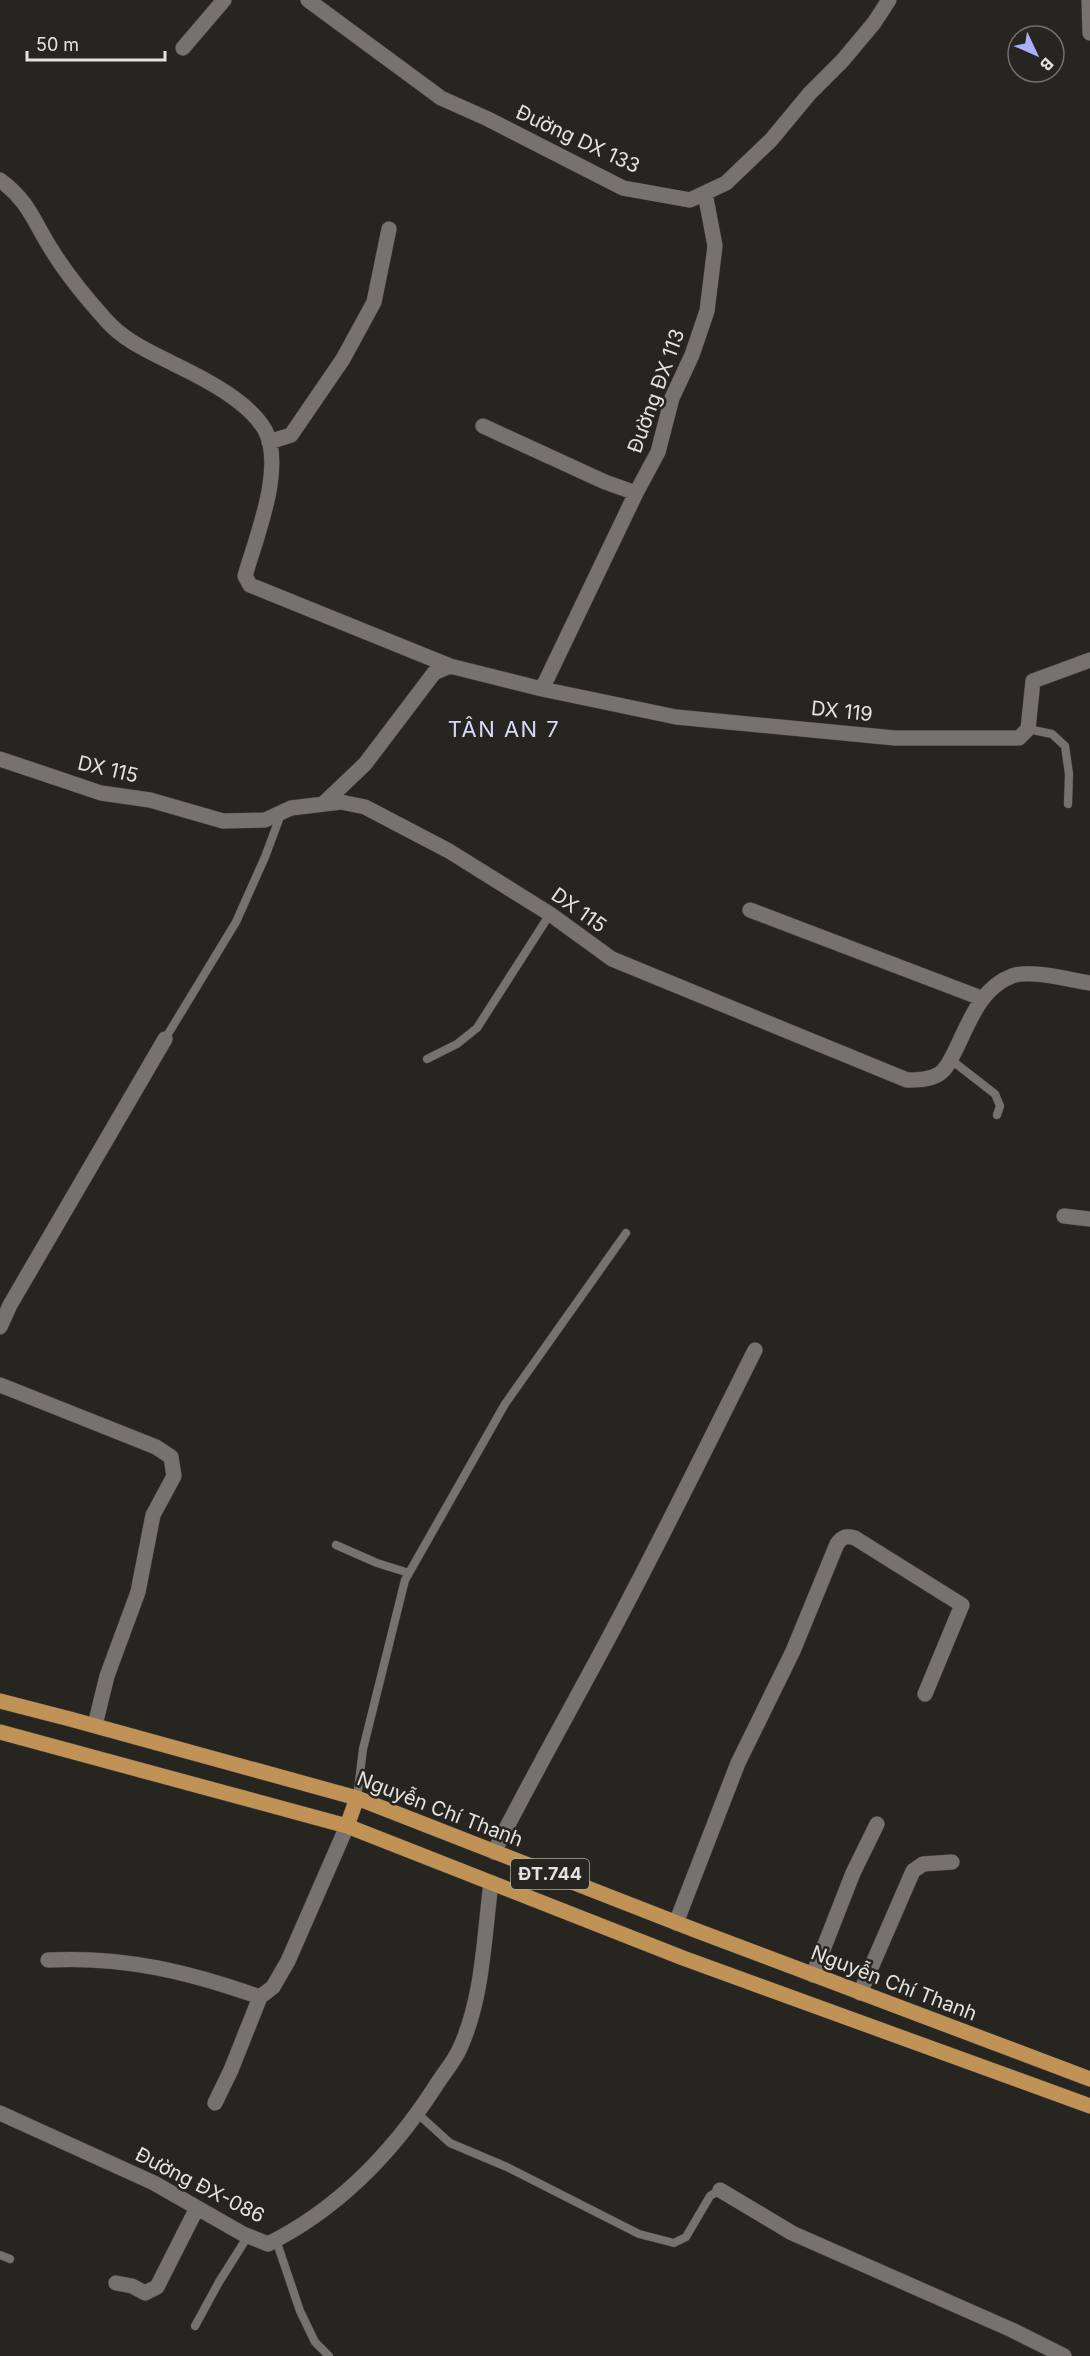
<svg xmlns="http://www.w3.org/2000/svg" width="1090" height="2356" viewBox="0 0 1090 2356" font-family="Inter,sans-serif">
	<rect width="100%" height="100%" fill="#272520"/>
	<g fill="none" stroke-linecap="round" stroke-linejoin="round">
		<defs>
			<path id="service" d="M 1028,729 L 1052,734 L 1065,746 L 1069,774 L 1068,804
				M 165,1039 L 236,922 L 265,857 L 281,814
				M 427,1059 L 457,1044 L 477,1028 L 550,914
				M 950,1059 L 995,1094 L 1000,1106 L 997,1115
				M 336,1545 L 377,1563 L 409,1573
				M 357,1798 L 363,1749 L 405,1580 L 505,1404 L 626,1233
				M 418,2114 L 450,2143 L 507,2167 L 639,2234 L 674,2243 L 686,2237 L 710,2196 L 720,2190
				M 276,2240 L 300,2311 L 315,2342 L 329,2356
				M 0,2255 L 10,2259
				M 195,2326 L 219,2282 L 248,2236"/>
			<path id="minor" d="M 308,0 L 441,98 L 488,119 L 623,188 L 690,200 L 726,183 L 771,140 L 810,93 L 843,60 L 874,23 L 889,0
				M 183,48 L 224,0
				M 0,180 C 30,202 34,223 53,252 C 68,276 87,299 106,320 C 125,342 153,353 178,366 C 207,380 249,402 265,430 C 285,468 256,537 245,576 L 250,585 L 450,666
				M 483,426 L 605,482 L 636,493
				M 269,442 L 291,435 L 343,359 L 374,302 L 389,229
				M 542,689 L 636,493 L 658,452 L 672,398 L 692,355 L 707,311 L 715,246 L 705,193
				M 0,759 L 101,793 L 150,800 L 223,821 L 265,820 L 291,808 L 341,802 L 365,807 L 449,851 L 550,914 L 612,959 L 907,1080 C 918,1080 929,1080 939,1074 C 946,1070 951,1059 955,1051 C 969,1023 980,988 1012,976 C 1029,969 1071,980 1090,983
				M 323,804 L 365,764 L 434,673 L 450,666 L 542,689 L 676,717 L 895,738 L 1019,738 L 1028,729 L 1033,681 L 1090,660
				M 750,910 L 981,998
				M 1064,1216 L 1090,1219
				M 0,1327 L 10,1305 L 165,1039
				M 0,1385 L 156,1447 L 171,1457 L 174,1476 L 153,1515 L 138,1592 L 107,1676 L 95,1725
				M 494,1852 C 530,1781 569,1712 606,1643 C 658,1546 706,1448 755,1350
				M 676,1923 L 738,1763 L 793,1651 L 837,1544 C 842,1537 846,1535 855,1538 L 962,1605 L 925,1694
				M 48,1960 C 124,1956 189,1972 260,1997
				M 813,1975 L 853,1873 L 877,1824
				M 860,1993 L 913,1871 L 923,1864 L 952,1862
				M 215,2103 L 231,2070 L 260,1997 L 273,1987 L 288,1961 L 347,1826
				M 0,2113 L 154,2183 L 243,2234 L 268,2244 C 338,2209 393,2152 435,2087 C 443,2074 454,2062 460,2048 C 483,1998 484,1937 491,1883
				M 720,2190 L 792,2233 L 1012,2330 L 1064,2356
				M 116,2283 L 132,2286 L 145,2293 L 157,2287 L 197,2208"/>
			<path id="tertiary" d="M 1089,0 L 1090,33"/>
			<path id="primary" d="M 0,1701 L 70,1719 L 357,1798 L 695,1930 L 1090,2079
				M 0,1732 L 347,1826 L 683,1958 L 1090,2106
				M 347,1826 L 357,1798"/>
		</defs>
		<use href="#service" stroke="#43413d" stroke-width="9"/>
		<use href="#minor" stroke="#43413d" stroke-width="16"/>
		<use href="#tertiary" stroke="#43413d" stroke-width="16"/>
		<use href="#primary" stroke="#43413d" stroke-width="16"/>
		<use href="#service" stroke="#76726d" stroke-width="8"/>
		<use href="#minor" stroke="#76726d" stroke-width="15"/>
		<use href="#tertiary" stroke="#76726d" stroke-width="15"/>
		<use href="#primary" stroke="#c09256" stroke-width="15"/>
	</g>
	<g text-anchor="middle" stroke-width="5" stroke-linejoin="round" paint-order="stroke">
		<rect fill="#272520" stroke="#acaaa6" stroke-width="1.5" x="511" y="1859" width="78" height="30" rx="4.5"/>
		<g font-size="18" font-weight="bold" fill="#e5e3e0">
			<text x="550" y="1880">ĐT.744</text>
		</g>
		<g font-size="20" fill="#e5e3e0" stroke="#272520">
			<text transform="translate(578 139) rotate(25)" y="7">Đường DX 133</text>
			<text transform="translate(656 391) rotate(-70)" y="7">Đường ĐX 113</text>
			<text transform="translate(842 711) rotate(6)" y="7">DX 119</text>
			<text transform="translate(108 769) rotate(13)" y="7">DX 115</text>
			<text transform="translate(579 910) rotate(35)" y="7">DX 115</text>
			<text transform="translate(440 1809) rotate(21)" y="7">Nguyễn Chí Thanh</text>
			<text transform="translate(894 1983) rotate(21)" y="7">Nguyễn Chí Thanh</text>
			<text transform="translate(200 2185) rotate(27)" y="7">Đường ĐX-086</text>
		</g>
		<g font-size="22" letter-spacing="1.5" fill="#d6d9f6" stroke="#272520">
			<text x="504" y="737">TÂN AN 7</text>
		</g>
	</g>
	<g transform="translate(1036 54) rotate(134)"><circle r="28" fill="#272520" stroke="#73716d" stroke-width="1.5"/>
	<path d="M0-4.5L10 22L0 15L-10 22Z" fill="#abaffb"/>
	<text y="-9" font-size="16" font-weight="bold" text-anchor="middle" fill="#e5e3e0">B</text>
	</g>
	<path d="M27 51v9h138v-9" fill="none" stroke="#e5e3e0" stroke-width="3"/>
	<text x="36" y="51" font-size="18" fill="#e5e3e0" stroke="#272520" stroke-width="4.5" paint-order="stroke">50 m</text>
</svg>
